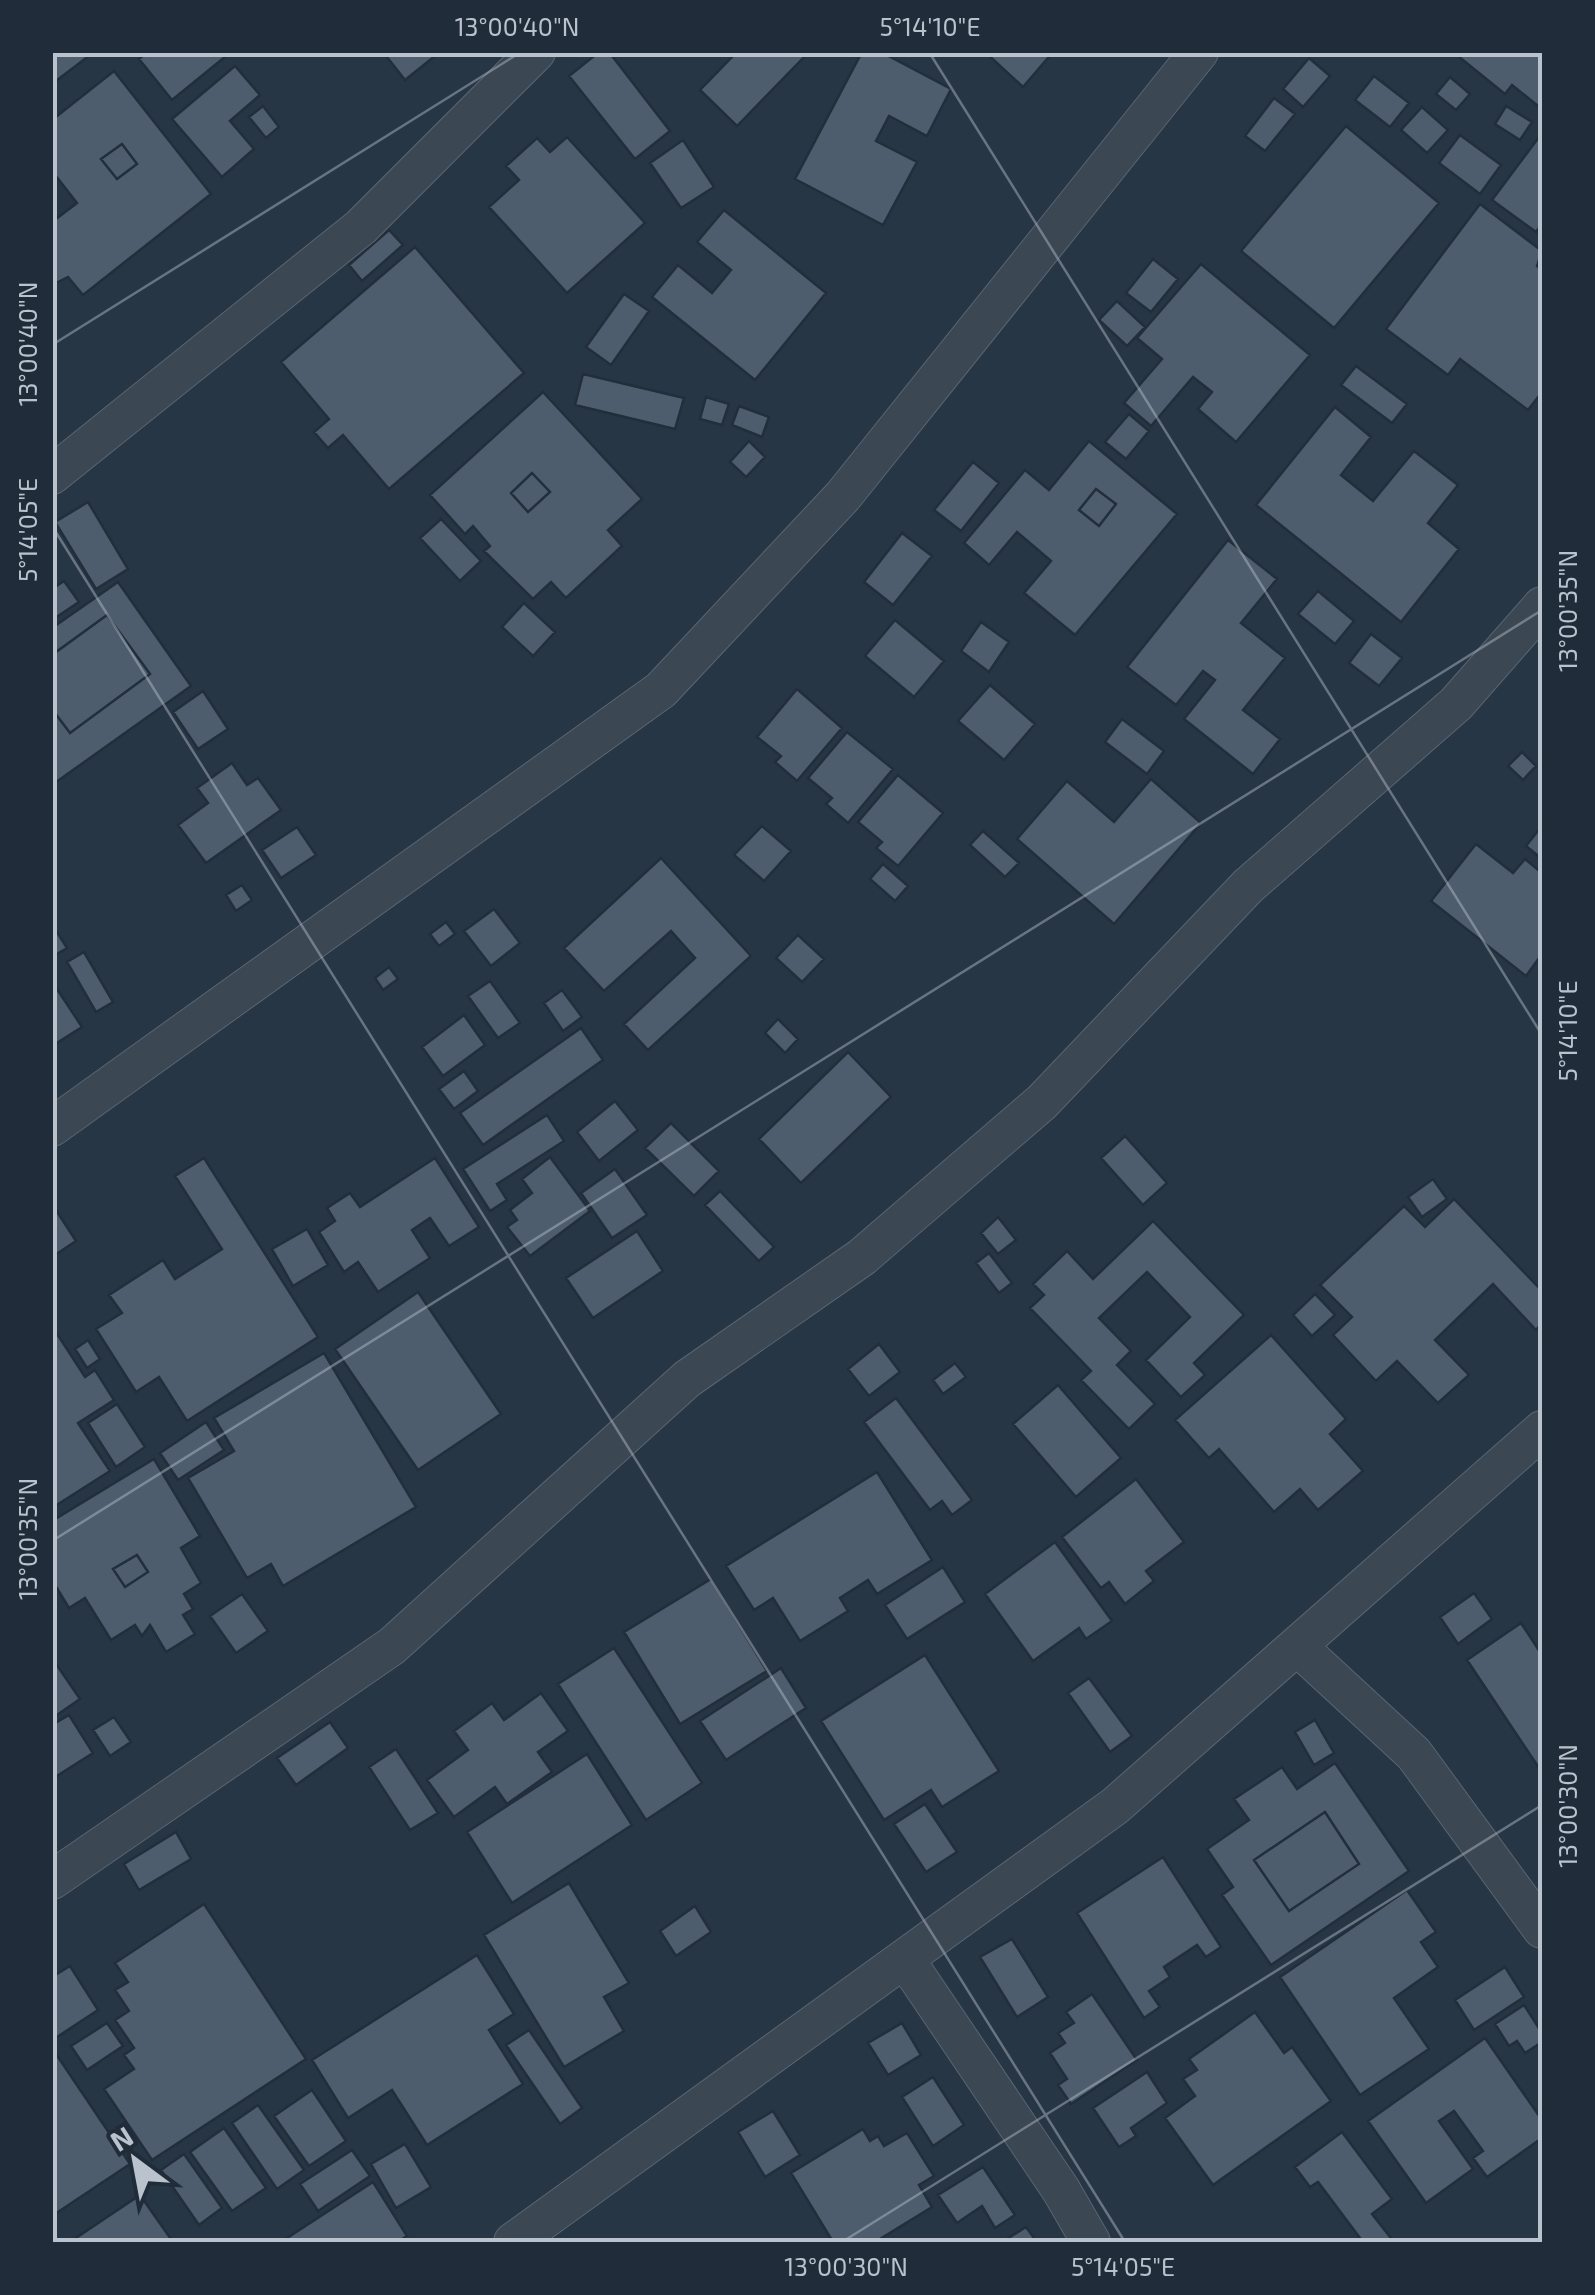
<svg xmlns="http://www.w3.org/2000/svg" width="1595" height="2295" viewBox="0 0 1595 2295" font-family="'Exo 2',sans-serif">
	<rect width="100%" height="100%" fill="#273644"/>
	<path fill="#4e5d6d" stroke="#222e3b" stroke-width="2.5" fill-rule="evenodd" d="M 52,52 L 94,52 L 52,84 Z
		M 147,52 L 231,52 L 172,100 L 139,59 Z
		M 383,52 L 440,52 L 405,80 Z
		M 599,52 L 609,52 L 670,131 L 635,159 L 569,76 Z
		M 737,52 L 809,52 L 737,126 L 700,90 Z
		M 862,52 L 881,52 L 951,89 L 927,136 L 889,116 L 876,141 L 917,162 L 883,225 L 795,179 Z
		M 985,52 L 1053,52 L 1023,87 Z
		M 1453,52 L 1542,52 L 1542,100 L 1538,106 L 1512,85 L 1505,94 Z
		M 1309,58 L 1330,76 L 1303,107 L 1283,89 Z
		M 235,66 L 260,95 L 230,121 L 254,149 L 222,177 L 172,119 Z
		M 114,71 L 211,194 L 83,295 L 68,277 L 52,285 L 52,222 L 77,203 L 52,171 L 52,120 ZM 122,144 L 137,164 L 117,179 L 101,159 Z
		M 1374,76 L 1409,103 L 1390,127 L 1355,100 Z
		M 1450,77 L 1470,94 L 1456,110 L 1436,94 Z
		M 1274,98 L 1295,114 L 1265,151 L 1245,136 Z
		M 263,106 L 279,127 L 266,138 L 249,117 Z
		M 1506,106 L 1532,122 L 1520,140 L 1495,124 Z
		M 1422,107 L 1448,130 L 1427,153 L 1401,130 Z
		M 1346,126 L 1439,203 L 1334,328 L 1241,251 Z
		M 1542,133 L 1542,224 L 1536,232 L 1492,200 Z
		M 1460,135 L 1501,165 L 1480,194 L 1439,163 Z
		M 567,137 L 645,223 L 567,293 L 489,207 L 519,180 L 506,166 L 537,138 L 550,152 Z
		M 683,140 L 714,187 L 681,208 L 650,163 Z
		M 122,144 L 137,164 L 117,179 L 101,159 Z
		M 1480,204 L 1542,251 L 1537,266 L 1542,270 L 1542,392 L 1528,410 L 1460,359 L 1448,375 L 1386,329 Z
		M 724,210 L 826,293 L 755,380 L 652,297 L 678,265 L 712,293 L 731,270 L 697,242 Z
		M 389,230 L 403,245 L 362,281 L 349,265 Z
		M 415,247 L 524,373 L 389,489 L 343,435 L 328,448 L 314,432 L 329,419 L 281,362 Z
		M 1153,259 L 1178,279 L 1151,312 L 1126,293 Z
		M 1201,264 L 1310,355 L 1236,442 L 1198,409 L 1212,392 L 1193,377 L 1151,426 L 1124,403 L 1162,359 L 1137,338 Z
		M 624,294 L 649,311 L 611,365 L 586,347 Z
		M 1117,301 L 1145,327 L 1127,346 L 1099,320 Z
		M 1356,366 L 1407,404 L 1392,423 L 1341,385 Z
		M 583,374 L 684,398 L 675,429 L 575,405 Z
		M 543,392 L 642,499 L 608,530 L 622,546 L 566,598 L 551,582 L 533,599 L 484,551 L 490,546 L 473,526 L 465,534 L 430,495 ZM 532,473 L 550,492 L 528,512 L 511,493 Z
		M 706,397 L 729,404 L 722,425 L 700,419 Z
		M 739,406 L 769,417 L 762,437 L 732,425 Z
		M 1335,407 L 1371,437 L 1341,475 L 1373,501 L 1414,451 L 1458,485 L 1428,523 L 1459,549 L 1401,622 L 1256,505 Z
		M 1129,414 L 1149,431 L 1126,459 L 1105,442 Z
		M 749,441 L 765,457 L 746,477 L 730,462 Z
		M 1089,441 L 1177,514 L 1075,635 L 1024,593 L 1051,561 L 1017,532 L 989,565 L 964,543 L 1025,470 L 1049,490 ZM 1096,489 L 1116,504 L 1099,526 L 1079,510 Z
		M 973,462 L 999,483 L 961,531 L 934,510 Z
		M 532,473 L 550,492 L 528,512 L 511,493 Z
		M 1096,489 L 1116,504 L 1099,526 L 1079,510 Z
		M 88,502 L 128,569 L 96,589 L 55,522 Z
		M 441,519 L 481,561 L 460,581 L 420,538 Z
		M 902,533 L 932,556 L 893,605 L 864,582 Z
		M 1228,540 L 1277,579 L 1241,623 L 1285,658 L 1243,710 L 1280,739 L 1253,774 L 1184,719 L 1215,680 L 1203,671 L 1176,705 L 1127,667 Z
		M 64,581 L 79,602 L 52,620 L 52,589 Z
		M 118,582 L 191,686 L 52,785 L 52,709 L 70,733 L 150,674 L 107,615 L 52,655 L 52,628 Z
		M 1318,591 L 1354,621 L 1335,644 L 1298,614 Z
		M 524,603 L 555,632 L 533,656 L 502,627 Z
		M 107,615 L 150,674 L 70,733 L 52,709 L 52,655 Z
		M 895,620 L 944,661 L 914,697 L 865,656 Z
		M 981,622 L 1009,642 L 989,672 L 961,651 Z
		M 1371,634 L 1402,658 L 1379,686 L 1349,663 Z
		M 990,685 L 1035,724 L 1004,760 L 958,721 Z
		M 797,689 L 842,728 L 797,781 L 775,762 L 781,756 L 757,737 Z
		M 203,691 L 228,729 L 198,749 L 173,712 Z
		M 1122,719 L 1164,751 L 1147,774 L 1105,742 Z
		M 847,732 L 893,769 L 848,823 L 826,804 L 832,798 L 808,778 Z
		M 1522,752 L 1536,766 L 1523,780 L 1508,766 Z
		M 232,763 L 247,785 L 258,778 L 281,810 L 206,863 L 178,825 L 208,803 L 197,788 Z
		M 898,775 L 943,813 L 898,866 L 876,848 L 882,842 L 858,822 Z
		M 1151,779 L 1201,823 L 1114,924 L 1017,839 L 1067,781 L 1114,822 Z
		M 762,826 L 791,851 L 764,881 L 734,855 Z
		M 297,827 L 316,855 L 281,878 L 262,850 Z
		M 1541,827 L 1542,829 L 1542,859 L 1526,846 Z
		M 983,831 L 1019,863 L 1005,877 L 970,845 Z
		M 1476,844 L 1513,873 L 1525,859 L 1542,873 L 1542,954 L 1526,976 L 1431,901 Z
		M 661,858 L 751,956 L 648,1050 L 624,1024 L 695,958 L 671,931 L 604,991 L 564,948 Z
		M 883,864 L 908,886 L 895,901 L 870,879 Z
		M 242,885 L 252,900 L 236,911 L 226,895 Z
		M 494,909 L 520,943 L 491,966 L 464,931 Z
		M 446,922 L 455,934 L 439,946 L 430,934 Z
		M 52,924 L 67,948 L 52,957 Z
		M 798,935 L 824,959 L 802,982 L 776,958 Z
		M 84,952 L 113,1002 L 96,1012 L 67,962 Z
		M 389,967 L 398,979 L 383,990 L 375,978 Z
		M 490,981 L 520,1023 L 498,1038 L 468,996 Z
		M 57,989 L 82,1027 L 52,1046 L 52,993 Z
		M 562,990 L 582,1017 L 563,1031 L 544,1003 Z
		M 464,1015 L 485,1045 L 443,1076 L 422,1047 Z
		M 778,1019 L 798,1039 L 785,1053 L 765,1033 Z
		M 581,1028 L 603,1060 L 483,1145 L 460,1113 Z
		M 848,1052 L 891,1097 L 801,1183 L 759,1139 Z
		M 464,1071 L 478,1091 L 454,1109 L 439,1089 Z
		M 615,1101 L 638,1130 L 599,1161 L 577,1132 Z
		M 547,1115 L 564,1141 L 497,1184 L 507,1200 L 490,1211 L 463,1169 Z
		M 671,1123 L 719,1171 L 694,1196 L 645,1148 Z
		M 1125,1136 L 1167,1183 L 1143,1205 L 1101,1158 Z
		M 550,1157 L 590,1211 L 530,1256 L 507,1227 L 517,1220 L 510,1210 L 532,1193 L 522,1179 Z
		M 204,1158 L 318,1337 L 187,1421 L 159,1377 L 136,1392 L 96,1329 L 122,1313 L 109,1295 L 163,1260 L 175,1279 L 222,1249 L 175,1176 Z
		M 435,1158 L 479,1227 L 449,1246 L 430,1218 L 412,1230 L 430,1258 L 378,1292 L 358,1262 L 344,1272 L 319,1232 L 335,1221 L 327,1208 L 350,1193 L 360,1207 Z
		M 615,1169 L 647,1215 L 612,1238 L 581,1193 Z
		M 1433,1179 L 1447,1199 L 1422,1217 L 1408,1197 Z
		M 720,1191 L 774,1247 L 759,1261 L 705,1205 Z
		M 1454,1199 L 1542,1291 L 1542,1323 L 1536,1330 L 1493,1284 L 1435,1340 L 1469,1375 L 1438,1403 L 1397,1361 L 1376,1381 L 1333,1335 L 1352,1317 L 1320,1285 L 1404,1206 L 1425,1227 Z
		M 54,1207 L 76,1241 L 52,1257 L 52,1208 Z
		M 998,1217 L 1016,1240 L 998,1254 L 981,1233 Z
		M 1153,1221 L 1244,1315 L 1194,1363 L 1205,1375 L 1181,1397 L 1146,1360 L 1190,1317 L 1147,1272 L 1099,1318 L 1131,1351 L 1117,1365 L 1155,1404 L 1129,1429 L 1081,1380 L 1091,1371 L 1030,1308 L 1044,1295 L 1033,1284 L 1067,1251 L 1093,1279 Z
		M 307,1229 L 328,1265 L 293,1286 L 272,1249 Z
		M 637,1231 L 663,1271 L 593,1318 L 566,1278 Z
		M 989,1253 L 1012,1283 L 999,1293 L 976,1263 Z
		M 418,1292 L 501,1414 L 418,1470 L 335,1349 Z
		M 1315,1294 L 1335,1315 L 1312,1336 L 1293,1315 Z
		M 52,1326 L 85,1377 L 95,1370 L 114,1400 L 78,1423 L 110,1471 L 52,1508 Z
		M 1271,1335 L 1346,1419 L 1330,1434 L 1363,1471 L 1318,1510 L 1300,1489 L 1274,1512 L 1219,1449 L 1209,1458 L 1175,1420 Z
		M 88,1340 L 100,1359 L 87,1368 L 75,1349 Z
		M 879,1344 L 900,1372 L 869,1396 L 848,1369 Z
		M 324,1353 L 416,1507 L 283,1586 L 271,1564 L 247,1578 L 188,1478 L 234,1451 L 214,1418 Z
		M 955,1363 L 966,1377 L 943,1394 L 933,1380 Z
		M 1058,1385 L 1121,1458 L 1076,1497 L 1013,1424 Z
		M 896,1398 L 972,1500 L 952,1515 L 942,1501 L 930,1510 L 864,1422 Z
		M 117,1404 L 145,1447 L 116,1467 L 88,1423 Z
		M 206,1422 L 224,1450 L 178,1480 L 160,1453 Z
		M 154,1459 L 200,1536 L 181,1548 L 201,1583 L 184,1594 L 193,1609 L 183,1615 L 195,1634 L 166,1652 L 150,1625 L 142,1636 L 135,1625 L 111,1640 L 85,1598 L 69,1608 L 52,1580 L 52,1521 ZM 137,1555 L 148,1572 L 125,1587 L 113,1569 Z
		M 877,1472 L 932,1560 L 877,1594 L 868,1580 L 840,1598 L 848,1611 L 800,1641 L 773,1598 L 754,1610 L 726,1566 Z
		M 1136,1479 L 1184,1542 L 1146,1571 L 1154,1581 L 1125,1604 L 1109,1582 L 1101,1588 L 1062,1537 Z
		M 1055,1542 L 1112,1621 L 1086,1639 L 1079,1628 L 1033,1661 L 985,1594 Z
		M 137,1555 L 148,1572 L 125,1587 L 113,1569 Z
		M 943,1567 L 965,1602 L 907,1639 L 885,1605 Z
		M 711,1579 L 767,1671 L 680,1724 L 624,1632 Z
		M 1474,1593 L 1492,1619 L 1458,1644 L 1440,1617 Z
		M 242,1594 L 268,1631 L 236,1653 L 210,1616 Z
		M 1521,1623 L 1542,1655 L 1541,1771 L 1467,1660 Z
		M 614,1648 L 702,1783 L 646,1820 L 558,1684 Z
		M 925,1655 L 999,1771 L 942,1807 L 931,1790 L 884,1820 L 821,1721 Z
		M 52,1658 L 80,1699 L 54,1717 L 52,1715 Z
		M 781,1668 L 806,1708 L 726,1760 L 700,1721 Z
		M 1089,1678 L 1132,1736 L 1110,1752 L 1068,1693 Z
		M 541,1693 L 568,1731 L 538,1752 L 552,1772 L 507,1804 L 495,1787 L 454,1817 L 427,1780 L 468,1750 L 454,1731 L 492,1703 L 504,1720 Z
		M 69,1715 L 93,1753 L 52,1779 L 52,1725 Z
		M 114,1717 L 131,1742 L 110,1756 L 93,1730 Z
		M 1315,1720 L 1334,1753 L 1314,1765 L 1295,1732 Z
		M 330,1722 L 348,1748 L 296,1785 L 277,1758 Z
		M 396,1749 L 438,1813 L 410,1830 L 369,1767 Z
		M 587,1754 L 632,1825 L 512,1903 L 467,1832 Z
		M 1335,1763 L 1409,1871 L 1271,1965 L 1222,1895 L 1233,1887 L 1207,1849 L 1249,1820 L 1234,1799 L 1282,1767 L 1297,1789 ZM 1325,1812 L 1359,1864 L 1289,1911 L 1254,1860 Z
		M 925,1804 L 957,1852 L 926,1872 L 894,1824 Z
		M 1325,1812 L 1359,1864 L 1289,1911 L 1254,1860 Z
		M 176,1832 L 191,1859 L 139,1890 L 124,1864 Z
		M 1163,1857 L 1221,1947 L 1206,1957 L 1197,1945 L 1164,1967 L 1170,1977 L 1149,1991 L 1160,2007 L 1144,2018 L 1077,1913 Z
		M 569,1883 L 629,1983 L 604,1997 L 624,2031 L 564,2067 L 484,1935 Z
		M 1407,1890 L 1436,1932 L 1421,1942 L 1438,1967 L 1394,1998 L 1429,2049 L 1360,2095 L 1280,1977 Z
		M 204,1904 L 306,2059 L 152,2160 L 104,2089 L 134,2069 L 124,2055 L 134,2048 L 115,2020 L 129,2011 L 115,1990 L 128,1982 L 115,1963 Z
		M 695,1906 L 711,1932 L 676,1956 L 660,1931 Z
		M 1012,1939 L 1048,1997 L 1017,2017 L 980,1957 Z
		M 477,1955 L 514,2014 L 489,2030 L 523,2084 L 427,2145 L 392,2090 L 348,2118 L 312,2060 Z
		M 70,1966 L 98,2010 L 54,2039 L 52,1977 Z
		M 1505,1967 L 1524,1997 L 1474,2030 L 1455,2000 Z
		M 1092,1994 L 1137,2060 L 1071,2104 L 1058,2085 L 1067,2079 L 1050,2053 L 1065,2043 L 1058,2033 L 1074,2023 L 1066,2012 Z
		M 1524,2005 L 1542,2033 L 1542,2042 L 1525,2053 L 1517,2041 L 1509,2046 L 1495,2024 Z
		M 1255,2012 L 1284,2053 L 1292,2047 L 1331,2101 L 1213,2185 L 1165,2118 L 1195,2096 L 1183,2079 L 1197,2070 L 1189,2059 Z
		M 107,2023 L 123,2046 L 87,2070 L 71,2046 Z
		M 902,2023 L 921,2055 L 888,2075 L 868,2043 Z
		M 529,2030 L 582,2108 L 560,2124 L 506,2045 Z
		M 1485,2038 L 1542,2120 L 1542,2138 L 1487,2177 L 1473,2158 L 1483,2151 L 1454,2111 L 1439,2121 L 1473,2169 L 1426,2203 L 1368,2121 Z
		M 52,2048 L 130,2164 L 52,2216 Z
		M 1147,2072 L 1167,2103 L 1131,2128 L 1136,2136 L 1119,2147 L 1093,2108 Z
		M 933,2077 L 964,2125 L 933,2146 L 902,2097 Z
		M 312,2090 L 346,2141 L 309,2166 L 274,2116 Z
		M 258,2105 L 304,2170 L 277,2189 L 232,2123 Z
		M 773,2111 L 800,2155 L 765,2177 L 738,2132 Z
		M 224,2128 L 266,2188 L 232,2211 L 190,2152 Z
		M 863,2129 L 870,2141 L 878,2136 L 884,2146 L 907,2133 L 934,2176 L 919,2185 L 932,2207 L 875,2242 L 833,2242 L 791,2173 Z
		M 1342,2132 L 1392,2199 L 1372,2214 L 1394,2242 L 1363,2242 L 1318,2182 L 1310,2187 L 1295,2167 Z
		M 405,2144 L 431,2187 L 396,2208 L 371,2164 Z
		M 352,2150 L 370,2176 L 318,2211 L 300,2184 Z
		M 184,2154 L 222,2208 L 199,2225 L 161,2170 Z
		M 983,2167 L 1015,2215 L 995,2228 L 982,2206 L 957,2223 L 938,2195 Z
		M 373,2182 L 407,2236 L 397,2242 L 281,2242 Z
		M 140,2195 L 173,2242 L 70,2242 Z
		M 1026,2227 L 1037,2242 L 1002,2242 Z"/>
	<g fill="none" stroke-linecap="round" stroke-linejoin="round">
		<defs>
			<path id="street" d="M 52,475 L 361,227 L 536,52
				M 52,1127 L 661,690 L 843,496 L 1199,52
				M 1297,1646 L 1414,1754 L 1542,1929
				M 52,1880 L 392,1646 L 687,1379 L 862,1257 L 1042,1102 L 1248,886 L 1456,704 L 1542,606
				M 905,1959 L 1061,2190 L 1091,2242
				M 513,2242 L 1115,1806 L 1542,1430"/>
		</defs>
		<use href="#street" stroke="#5a6571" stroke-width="40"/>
		<use href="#street" stroke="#3c4754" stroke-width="38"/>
	</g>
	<path fill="none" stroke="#b9c2cd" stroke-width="2.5" stroke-opacity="0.45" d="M 929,52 L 1542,1035M 52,345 L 521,52M 52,526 L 1125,2242M 52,1541 L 1542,610M 842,2242 L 1542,1805"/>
	<rect width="1595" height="2295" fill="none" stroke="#202c39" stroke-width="110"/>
	<g transform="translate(135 2160) rotate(328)" stroke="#202c39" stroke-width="8" paint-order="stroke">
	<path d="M0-8L18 38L0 25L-18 38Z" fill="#b9c2cd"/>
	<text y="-15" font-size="28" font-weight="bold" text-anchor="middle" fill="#b9c2cd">N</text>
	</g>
	<rect x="55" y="55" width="1485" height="2185" fill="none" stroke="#b9c2cd" stroke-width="4"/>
	<g font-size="25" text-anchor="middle" fill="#b9c2cd">
		<text x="517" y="36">13°00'40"N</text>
		<text x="930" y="36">5°14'10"E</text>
		<text transform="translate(28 344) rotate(-90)" y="9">13°00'40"N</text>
		<text transform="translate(28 530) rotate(-90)" y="9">5°14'05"E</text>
		<text transform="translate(1568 611) rotate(-90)" y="9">13°00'35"N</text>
		<text transform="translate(1568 1031) rotate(-90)" y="9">5°14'10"E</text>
		<text transform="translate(28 1539) rotate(-90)" y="9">13°00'35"N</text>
		<text transform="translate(1568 1806) rotate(-90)" y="9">13°00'30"N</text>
		<text x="846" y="2276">13°00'30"N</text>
		<text x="1123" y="2276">5°14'05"E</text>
	</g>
</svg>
